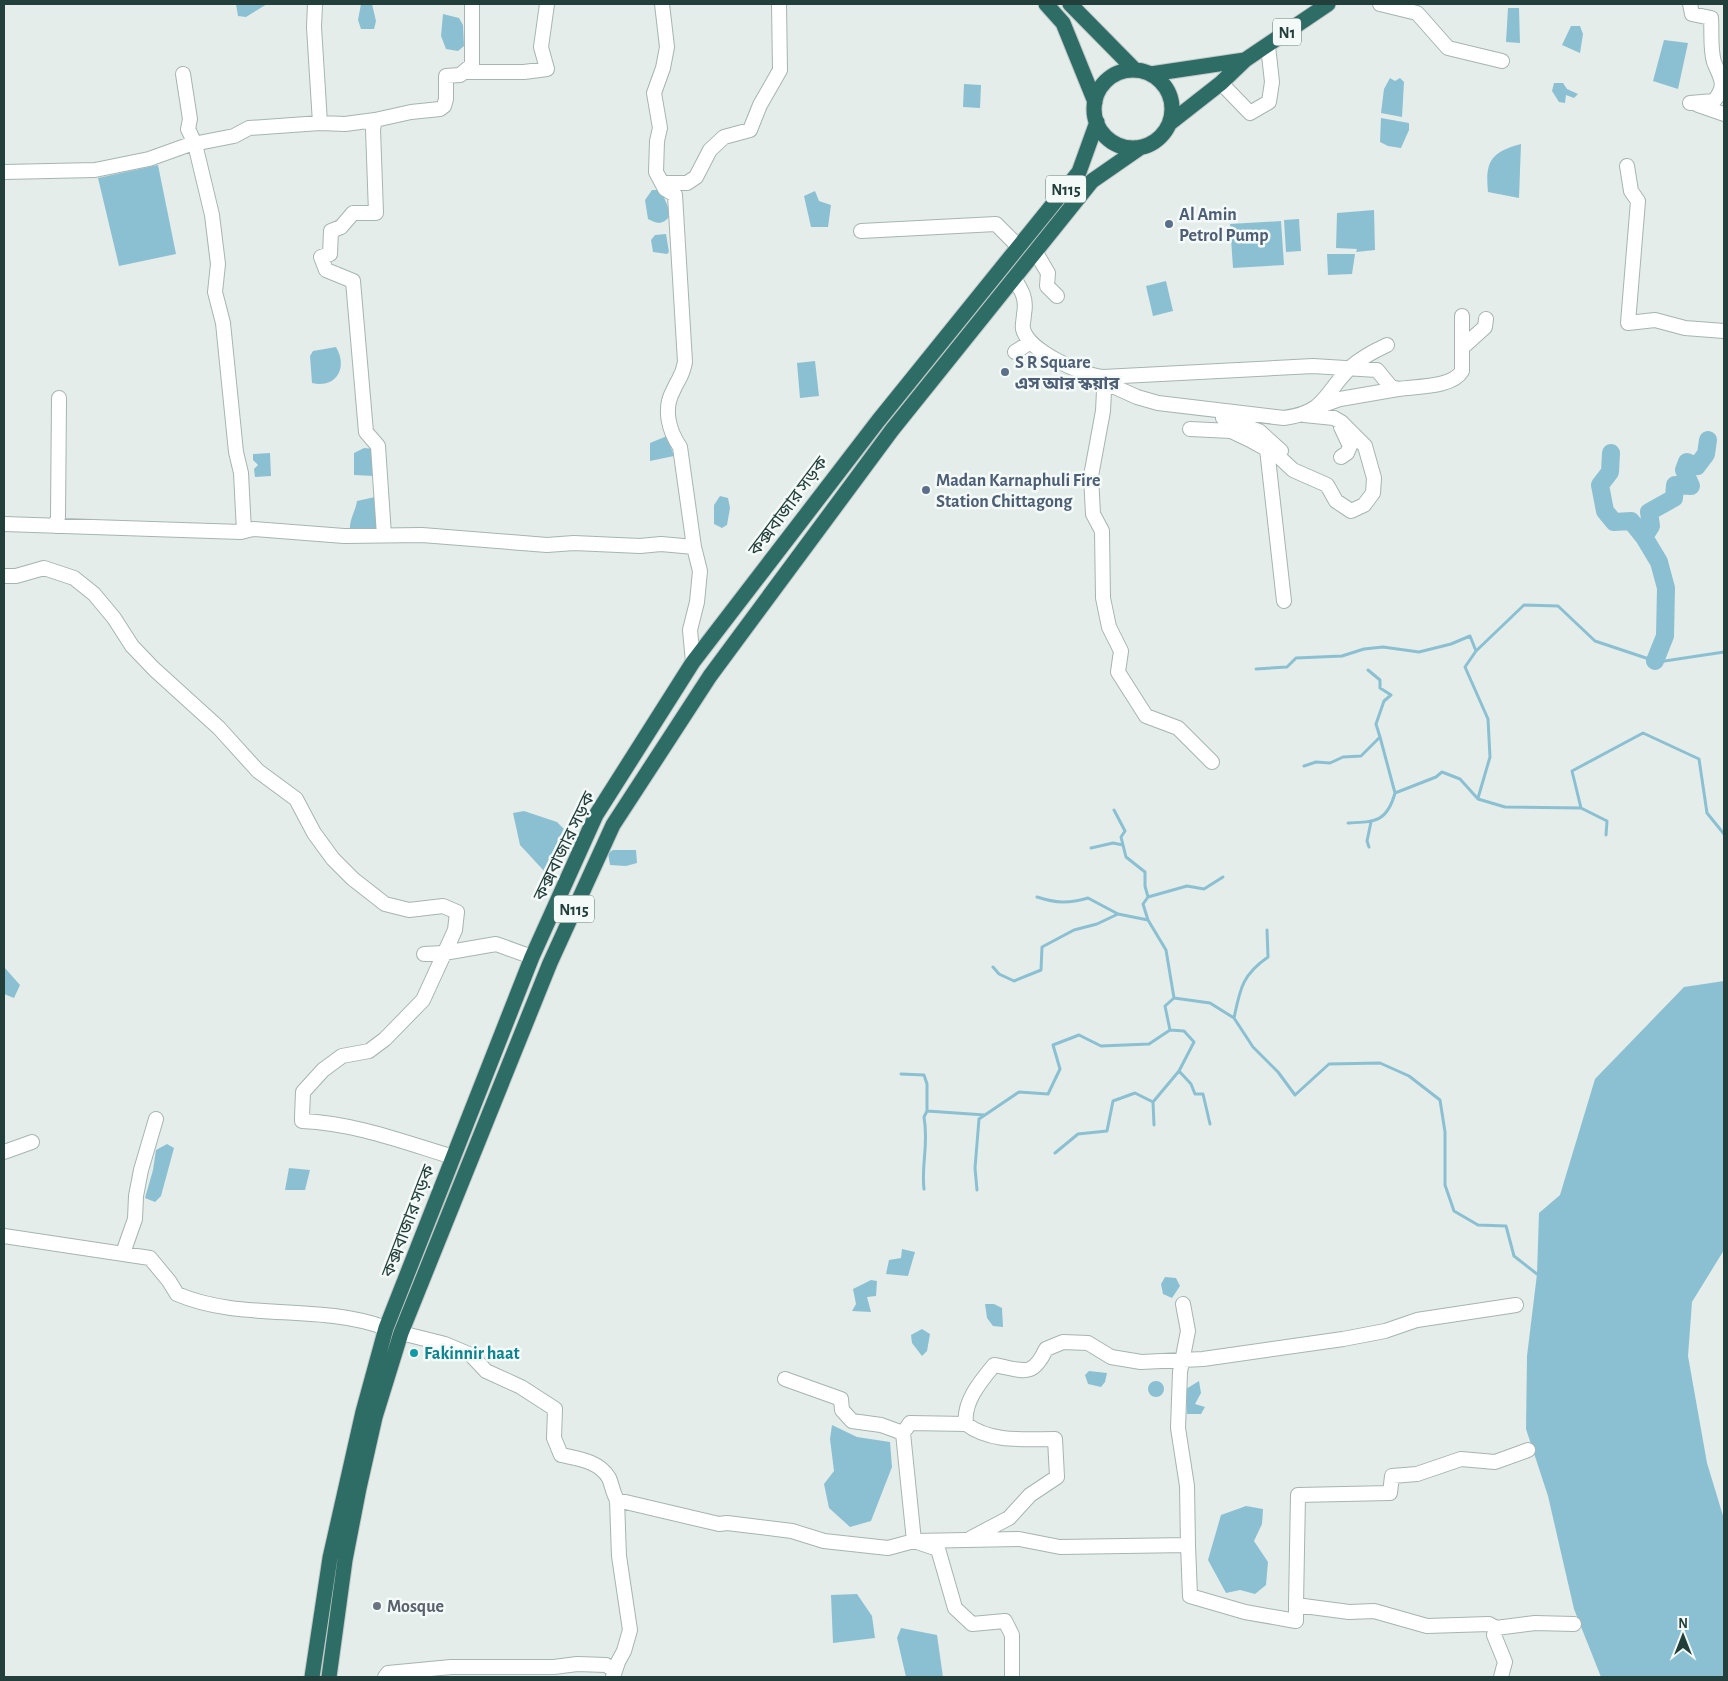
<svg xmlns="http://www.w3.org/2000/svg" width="1728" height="1681" viewBox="0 0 1728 1681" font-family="'Alegreya Sans','Noto Sans Bengali',sans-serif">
	<rect width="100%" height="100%" fill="#e4edea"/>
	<path fill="#8bc0d3" d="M 236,4 L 267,4 L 246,17 L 238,16 Z
		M 361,4 L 372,4 L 376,21 L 374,29 L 361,29 L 358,20 Z
		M 1508,8 L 1519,8 L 1520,43 L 1506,42 Z
		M 443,14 L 459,18 L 463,25 L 464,46 L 458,51 L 446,49 L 441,36 Z
		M 1571,26 L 1580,26 L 1583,34 L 1580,53 L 1562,45 Z
		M 1664,40 L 1688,43 L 1678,89 L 1653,81 Z
		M 1390,78 L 1395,81 L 1400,78 L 1404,82 L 1402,117 L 1381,113 L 1384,89 Z
		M 1554,83 L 1563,83 L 1567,89 L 1578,94 L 1574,98 L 1566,95 L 1565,103 L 1559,102 L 1552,91 Z
		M 964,84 L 981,85 L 980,108 L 963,107 Z
		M 1381,118 L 1409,123 L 1409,130 L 1401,148 L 1388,146 L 1380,142 Z
		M 1521,144 L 1519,198 L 1488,192 C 1485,161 1491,152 1521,144 Z
		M 158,165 L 176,254 L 119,266 L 98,178 Z
		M 652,190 L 661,190 L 668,207 L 669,217 C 662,225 657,224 648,219 L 645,200 Z
		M 815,191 L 819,201 L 831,205 L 828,227 L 811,227 L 804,196 Z
		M 1374,210 L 1375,250 L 1356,252 L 1357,249 L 1336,248 L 1337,213 Z
		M 1299,219 L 1301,251 L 1286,252 L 1284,220 Z
		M 1281,221 L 1284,265 L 1233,268 L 1230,224 Z
		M 666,234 L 669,252 L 667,254 L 653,252 L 651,240 L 655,235 Z
		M 1327,254 L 1355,254 L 1352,274 L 1328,275 Z
		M 1166,281 L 1173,311 L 1153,316 L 1146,286 Z
		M 336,347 C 348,367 337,389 312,383 L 310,356 L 313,351 Z
		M 815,361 L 819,396 L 800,398 L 797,363 Z
		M 667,436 L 674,456 L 650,461 L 650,443 Z
		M 364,448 L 375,449 L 374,476 L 354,475 L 354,453 Z
		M 270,453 L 271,476 L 255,477 L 254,469 L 258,465 L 253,460 L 253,454 Z
		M 720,496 L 728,498 L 730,508 L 727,525 L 722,528 L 714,524 L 714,505 Z
		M 375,497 L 378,532 L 350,532 C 349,519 355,513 357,501 Z
		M 524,811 L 557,822 L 572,837 L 562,859 L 551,871 L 545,872 L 520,845 L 513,813 Z
		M 613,850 L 636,850 L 637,863 L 626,866 L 610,865 L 608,853 Z
		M 4,967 L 20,985 L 14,998 L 4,994 Z
		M 1724,981 L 1724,1250 L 1692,1302 L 1688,1356 L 1707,1463 L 1724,1519 L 1724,1677 L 1601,1677 L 1574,1609 L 1548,1496 L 1526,1429 L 1527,1356 L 1537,1274 L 1539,1213 L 1560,1195 L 1595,1079 L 1684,987 Z
		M 167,1144 L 174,1148 L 161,1196 L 155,1202 L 145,1198 L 153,1170 L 156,1150 Z
		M 289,1168 L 310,1170 L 305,1190 L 285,1190 Z
		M 902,1249 L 915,1252 L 908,1276 L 886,1274 L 889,1260 L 901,1258 Z
		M 1165,1277 L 1176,1278 L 1180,1286 L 1172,1298 L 1163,1294 L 1161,1284 Z
		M 871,1280 L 877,1281 L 876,1296 L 867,1297 L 871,1312 L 852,1311 L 856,1304 L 853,1289 Z
		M 985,1304 L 994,1304 L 1002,1308 L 1003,1327 L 993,1326 L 987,1318 Z
		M 922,1329 L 930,1334 L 927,1351 L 922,1356 L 912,1343 L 911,1335 Z
		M 1089,1371 L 1107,1373 L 1105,1382 L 1101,1387 L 1088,1384 L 1085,1375 Z
		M1148 1389a8 8 0 1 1 16 0a8 8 0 1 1-16 0Z
		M 1199,1381 L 1201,1393 L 1195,1404 L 1205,1407 L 1201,1414 L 1187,1414 L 1186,1389 Z
		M 832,1425 L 857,1437 L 890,1442 L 892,1467 L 871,1521 L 850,1527 L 829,1508 L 824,1484 L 834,1471 L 830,1439 Z
		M 1246,1506 L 1263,1509 L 1262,1524 L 1254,1541 L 1268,1562 L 1266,1585 L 1255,1594 L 1240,1590 L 1226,1593 L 1208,1560 L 1221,1515 Z
		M 857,1594 L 872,1616 L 875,1638 L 833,1643 L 831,1595 Z
		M 901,1628 L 937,1635 L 943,1677 L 906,1677 L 897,1638 Z"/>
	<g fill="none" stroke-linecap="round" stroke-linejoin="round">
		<path stroke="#8bc0d3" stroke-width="3" d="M 1256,669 L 1287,667 L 1296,658 L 1342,656 L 1364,649 L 1383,647 L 1419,652 L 1451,644 L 1470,636 L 1476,651
			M 1368,670 L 1380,680 L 1380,688 L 1391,695 L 1384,701 L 1376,724 L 1380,737
			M 1304,766 L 1316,762 L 1330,763 L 1343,757 L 1361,756 L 1380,737 L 1395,793 L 1436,777 L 1442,772 L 1460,779 L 1478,799 L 1505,807 L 1581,808 L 1572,771 L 1643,733 L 1699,759 L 1707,813 L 1724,834
			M 1478,798 L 1490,757 L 1488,719 L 1465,667 L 1476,651 L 1524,605 L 1558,606 L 1595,641 L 1658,662 L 1724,652
			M 1581,808 L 1607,821 L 1606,835
			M 1114,810 L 1125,831 L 1121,837 L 1123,845
			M 1348,823 C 1375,822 1387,822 1395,793
			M 1369,847 L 1367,841 L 1371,822
			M 1091,848 L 1113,843 L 1123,845 L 1126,857 L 1145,872 L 1145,886 L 1148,897
			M 1223,877 L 1204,889 L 1187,886 L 1148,897 L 1143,904 L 1148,920 L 1166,950 L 1174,998 L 1210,1003 L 1234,1018 L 1253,1047 L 1278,1072 L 1295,1095 L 1329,1064 L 1380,1063 L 1409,1076 L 1440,1100 L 1445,1132 L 1445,1185 L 1454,1211 L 1478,1225 L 1506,1226 L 1514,1256 L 1537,1274 L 1539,1273
			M 1037,897 C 1056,903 1068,904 1088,898 L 1118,914 L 1148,920
			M 993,967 L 999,974 L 1014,981 L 1041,970 L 1042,947 L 1074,930 L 1097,924 L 1118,914
			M 1234,1018 C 1240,989 1242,975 1268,957 L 1267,930
			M 1179,1071 L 1191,1084 L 1195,1094 L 1203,1094 L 1210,1124
			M 901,1074 L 924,1075 L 927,1084 L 927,1111 L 985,1115
			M 979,1119 L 1019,1092 L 1048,1094 L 1060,1069 L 1053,1045 L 1079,1035 L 1101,1046 L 1149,1044 L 1170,1030
			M 1154,1125 L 1153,1102 L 1179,1071 L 1194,1042 L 1184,1031 L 1170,1030 L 1165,1006 L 1174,998
			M 1055,1153 L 1078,1134 L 1107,1131 L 1113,1101 L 1135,1093 L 1153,1102
			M 924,1189 C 921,1164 929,1145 924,1117 L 927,1111
			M 977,1190 L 975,1168 L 979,1119"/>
		<path stroke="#8bc0d3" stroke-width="18" d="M 1611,453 L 1610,472 L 1600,485 L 1605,511 L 1614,522 L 1631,521 L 1644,537
			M 1655,661 L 1665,636 L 1666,588 L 1659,562 L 1644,537 L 1651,526 L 1649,512 L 1674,498 L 1675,485 L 1691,486 L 1684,470 L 1687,462 L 1697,466 L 1706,454 L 1708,440"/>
		<defs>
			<path id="minor" d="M 315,4 L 314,27 L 320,123
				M 662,4 L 667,47 L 663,68 L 654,93 L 660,128 L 657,141 L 656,172 L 665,189 L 675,195 L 685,362 C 682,378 679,377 673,391 C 663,409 669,431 680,447 L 694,547 L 700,571 L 697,602 L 690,630 L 693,662
				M 1380,4 L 1417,13 L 1448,48 L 1502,61
				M 467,72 L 524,72 L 547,69 L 541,47 L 547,4
				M 183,74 L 190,119 L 188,129 L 195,144 L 212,215 L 218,264 L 215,292 L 223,323 L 236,452 L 241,473 L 244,531
				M 1221,83 L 1250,113 L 1269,102 L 1272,82 L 1268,46
				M 1690,103 L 1714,101 C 1728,84 1720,78 1714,62 C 1710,49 1712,31 1711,18 L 1692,14 L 1690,4
				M 1698,105 L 1724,114
				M 375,120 L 373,129 L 376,213 L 353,213 L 341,227 L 331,231 L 330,254 L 321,257 L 326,270 L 353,281 L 366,432 L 378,446 L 384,535
				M 1627,166 L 1631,191 L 1638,201 L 1628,323 L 1655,320 L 1685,328 L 1724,331
				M 4,172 L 95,170 L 149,159 L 188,145 L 234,136 L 249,128 L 320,123 L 345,124 L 375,120 L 411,112 L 440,109 L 444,106 L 446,99 L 446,76 L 460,75 L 472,65 L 472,4
				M 662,183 L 687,183 L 696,177 L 710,150 L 724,137 L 750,130 L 760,105 L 780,70 L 779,4
				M 861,231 L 996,224 L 1019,247
				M 1035,251 L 1048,273 L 1047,286 L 1057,296
				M 1014,278 C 1022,291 1027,299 1024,314 C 1024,319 1022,325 1023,329 C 1028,351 1082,375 1103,377 L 1313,366 L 1377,370 L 1391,387 L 1398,389 C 1416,386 1452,388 1462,371 L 1462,316
				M 1464,346 L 1485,327 L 1486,319
				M 1015,352 L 1029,343
				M 1092,376 L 1102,384 L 1104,391 L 1103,411 L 1091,476 L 1093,514 L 1102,531 L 1103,598 L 1109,627 L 1121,651 L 1118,672 L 1146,716 L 1178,728 L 1212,762
				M 1097,379 L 1137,397 L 1158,403 L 1284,418 C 1327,412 1323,394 1351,367 C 1362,357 1374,351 1387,345
				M 1318,407 L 1340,399 L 1398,389
				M 1223,418 L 1259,431 L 1281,451
				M 1190,429 L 1231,431 L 1250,440 L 1277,455 L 1293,470 L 1327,485 L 1336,501 L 1351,511 L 1364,505 L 1373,493 L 1374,478 L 1365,446 L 1341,422 L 1334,418 L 1304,415
				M 1267,449 L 1284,601
				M 1341,457 L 1347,453 L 1350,446 L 1341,427
				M 4,524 L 241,532 L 253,529 L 344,536 L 422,535 L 547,545 L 574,543 L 640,546 L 661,544 L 694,547
				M 56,526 L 58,517 L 59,398
				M 4,576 L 16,576 L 44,568 L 74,578 L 94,594 L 114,618 L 132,646 L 154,669 L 219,728 L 258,771 L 296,799 L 314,833 L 333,859 L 353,879 L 385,904 L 409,910 L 443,906 L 457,912 L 455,930 L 423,1000 L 385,1039 L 369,1051 L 342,1056 L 323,1070 L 303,1092 L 302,1117 L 302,1121 C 354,1123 404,1142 453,1157
				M 424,954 L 444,953 L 496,944 L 532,957
				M 4,1152 L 32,1142
				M 4,1236 L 150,1258 L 169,1281 L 177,1294 C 242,1322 319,1303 386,1328
				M 123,1253 L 135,1219 L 136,1196 L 141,1170 L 156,1119
				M 1183,1304 L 1188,1331 L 1180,1372 L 1178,1428 L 1187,1486 L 1188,1545
				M 401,1333 L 445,1344 L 471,1355 L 486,1371 L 521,1387 L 555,1409 L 554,1438 L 561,1455 C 579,1459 599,1461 609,1478 C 612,1485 613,1493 617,1500 L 719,1524 L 727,1523 L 792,1531 L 824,1541 L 888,1548 L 914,1541 L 938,1549 L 955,1608 L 972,1624 L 1005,1621 L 1012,1635 L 1012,1677
				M 785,1379 L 841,1399 L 842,1410 L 852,1421 L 881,1425 L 903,1433 L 914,1541 L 1019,1539 L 1060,1547 L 1188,1545 L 1190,1596 L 1245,1612 L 1296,1621 L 1296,1605
				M 903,1433 L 910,1423 L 966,1424
				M 971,1538 L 1009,1518 L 1030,1495 L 1057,1477 L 1055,1439 C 1025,1439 991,1443 966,1424 C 963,1402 980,1382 994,1365 C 1023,1370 1032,1379 1046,1349 L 1063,1342 L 1088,1343 L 1111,1357 L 1141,1362 L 1203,1359 L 1343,1339 L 1385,1331 L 1417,1320 L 1516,1305
				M 1496,1628 L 1489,1624 L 1427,1626 L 1374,1611 L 1349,1612 L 1296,1605 L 1298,1495 L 1390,1493 L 1392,1476 L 1417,1474 L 1461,1459 L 1495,1462 L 1528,1450
				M 385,1677 L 388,1673 L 451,1667 L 554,1667 L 577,1664 L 606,1665 L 615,1671
				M 613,1677 L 618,1662 L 624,1651 L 630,1630 L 619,1556 L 617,1500
				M 1501,1677 L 1505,1662 L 1494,1635 L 1496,1628 L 1535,1623 L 1574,1624"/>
			<path id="highway" d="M 1046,4 L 1063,23 L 1095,102
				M 1070,4 L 1135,70
				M1094 109a39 39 0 1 1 78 0a39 39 0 1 1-78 0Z
				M 1151,74 L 1245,60
				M 1170,123 L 1221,83 L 1245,60 L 1328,4
				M 312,1677 L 330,1558 L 363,1412 L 386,1328 L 532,957 L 596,815 L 693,662 L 878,421 L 1079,172 L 1097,122
				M 329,1677 L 345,1560 L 359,1488 L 375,1417 L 401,1333 L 550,963 L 613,825 L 710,676 L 892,430 L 1092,181 L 1141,147"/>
		</defs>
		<use href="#minor" stroke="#a6b5b2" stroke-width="16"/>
		<use href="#highway" stroke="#c1c9c8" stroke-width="17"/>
		<use href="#minor" stroke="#fff" stroke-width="14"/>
		<use href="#highway" stroke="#2e6c66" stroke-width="15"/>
	</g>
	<g fill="#5c6f8a" stroke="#f4faf8" stroke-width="2">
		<circle cx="1169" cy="224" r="5"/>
		<circle cx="1005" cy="372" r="5"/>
		<circle cx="926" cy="490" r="5"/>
	</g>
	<circle fill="#0f9aa8" stroke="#f4faf8" stroke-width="2" cx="414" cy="1353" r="5"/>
	<circle fill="#6b7280" stroke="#f4faf8" stroke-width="2" cx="377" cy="1606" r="5"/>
	<g text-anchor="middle" stroke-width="5" stroke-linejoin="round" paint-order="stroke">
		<g fill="#f4faf8" stroke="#627774" stroke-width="1">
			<rect x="1273" y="18.5" width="28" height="27" rx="4"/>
			<rect x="1046" y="175.5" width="40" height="27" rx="4"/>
			<rect x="554" y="895.5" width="40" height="27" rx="4"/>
		</g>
		<g font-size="16" font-weight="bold" fill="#233f3b">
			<text x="1287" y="38">N1</text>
			<text x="1066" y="195">N115</text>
			<text x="574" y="915">N115</text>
		</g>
		<g font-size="18" font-weight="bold" fill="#4e5e75" stroke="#f4faf8" text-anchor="start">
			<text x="1179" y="220">Al Amin<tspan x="1179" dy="21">Petrol Pump</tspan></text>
			<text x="1015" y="368">S R Square<tspan x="1015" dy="21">এস আর স্কয়ার</tspan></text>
			<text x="936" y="486">Madan Karnaphuli Fire<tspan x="936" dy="21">Station Chittagong</tspan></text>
		</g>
		<g font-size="18" fill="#233f3b" stroke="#f4faf8">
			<text transform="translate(788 506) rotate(-53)" y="6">কক্সবাজার সড়ক</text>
			<text transform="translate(564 846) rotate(-64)" y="6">কক্সবাজার সড়ক</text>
			<text transform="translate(408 1221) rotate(-69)" y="6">কক্সবাজার সড়ক</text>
		</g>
		<g font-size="18" font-weight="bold" fill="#0d838f" stroke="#f4faf8" text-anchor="start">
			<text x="424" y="1359">Fakinnir haat</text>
		</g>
		<g font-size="18" font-weight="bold" fill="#5b616d" stroke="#f4faf8" text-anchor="start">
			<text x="387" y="1612">Mosque</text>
		</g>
	</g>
	<rect width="1728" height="1681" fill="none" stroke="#233f3b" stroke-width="10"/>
	<g transform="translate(1683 1636)" stroke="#f4faf8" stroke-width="4" paint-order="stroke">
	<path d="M0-4L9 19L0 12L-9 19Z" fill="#233f3b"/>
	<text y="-8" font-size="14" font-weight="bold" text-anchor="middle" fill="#233f3b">N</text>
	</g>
</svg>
